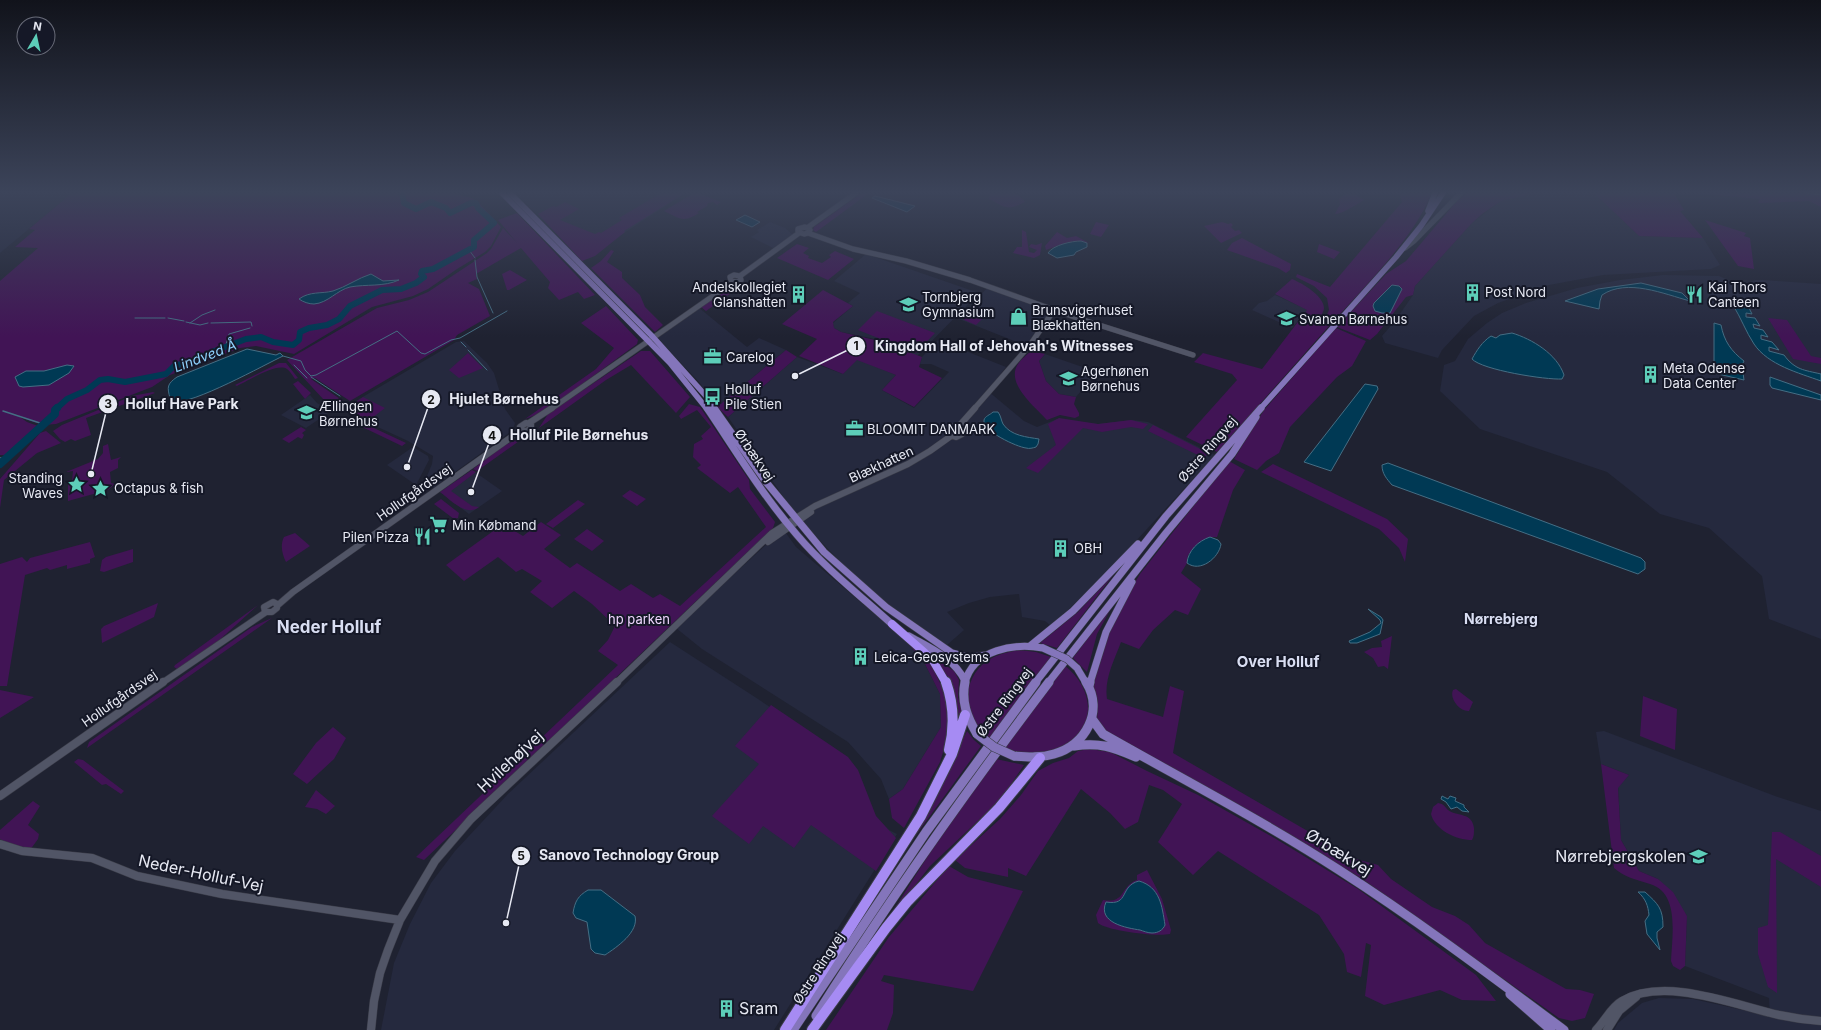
<svg xmlns="http://www.w3.org/2000/svg" width="1821" height="1030" viewBox="0 0 1821 1030" font-family="Inter,sans-serif">
	<rect width="100%" height="100%" fill="#1f2231"/>
	<path fill="#25293e" d="M 0,193 L 72,193 L 0,253 Z
		M 515,193 L 685,193 L 583,260 Z
		M 1536,193 L 1594,193 L 1639,236 L 1703,238 L 1720,265 L 1711,269 L 1603,275 L 1549,285 L 1498,303 L 1474,316 L 1442,350 L 1438,358 L 1385,343 L 1382,336 L 1395,321 L 1413,295 L 1415,286 L 1472,223 L 1501,201 Z
		M 770,222 L 785,228 L 793,235 L 773,248 L 751,237 L 759,232 L 757,230 Z
		M 866,254 L 979,293 L 917,356 L 880,340 L 841,332 L 834,328 L 833,323 L 853,306 L 848,303 L 860,293 L 834,281 Z
		M 1663,275 L 1719,276 L 1731,281 L 1748,283 L 1755,280 L 1763,280 L 1821,284 L 1821,639 L 1769,619 L 1762,576 L 1709,528 L 1660,514 L 1607,472 L 1480,429 L 1440,391 L 1444,365 L 1455,361 L 1468,339 L 1487,323 L 1502,313 L 1526,303 L 1577,288 L 1620,280 Z
		M 987,288 L 1049,311 L 1042,327 L 1027,346 L 959,319 Z
		M 1275,295 L 1308,310 L 1292,328 L 1252,310 L 1259,303 L 1267,301 Z
		M 698,307 L 747,347 L 759,338 L 786,350 L 717,407 L 699,382 L 657,338 Z
		M 938,340 L 1006,367 L 988,391 L 1024,421 L 1037,427 L 1057,419 L 1098,424 L 1132,420 L 1148,422 L 1215,455 L 1101,579 L 1051,626 L 1045,621 L 1022,617 L 1019,594 L 990,597 L 969,603 L 947,612 L 964,630 L 947,645 L 891,607 L 859,580 L 827,548 L 796,515 L 728,417 L 797,357 L 843,374 L 857,359 L 896,375 L 882,390 L 914,408 L 949,372 L 931,364 L 920,364 L 922,357 Z
		M 464,341 L 487,363 L 494,373 L 505,409 L 515,423 L 513,430 L 433,488 L 425,481 L 432,464 L 433,456 L 408,441 L 343,411 L 344,408 L 456,342 Z
		M 1045,354 L 1097,372 L 1076,397 L 1059,394 L 1046,381 L 1039,361 Z
		M 310,395 L 317,403 L 331,411 L 306,428 L 281,415 Z
		M 413,447 L 428,456 L 429,460 L 416,485 L 387,465 Z
		M 472,470 L 502,491 L 469,514 L 440,492 Z
		M 783,529 L 796,547 L 905,640 L 924,662 L 940,694 L 941,727 L 903,789 L 889,799 L 881,779 L 848,742 L 702,649 L 676,628 Z
		M 670,642 L 758,699 L 846,758 L 875,816 L 887,829 L 897,834 L 774,1030 L 381,1030 L 394,963 L 410,924 L 431,883 L 455,851 L 508,794 Z
		M 1604,731 L 1775,796 L 1821,811 L 1821,1030 L 1614,1030 L 1618,1023 L 1642,1003 L 1659,998 L 1693,999 L 1770,1016 L 1769,998 L 1685,966 L 1687,916 L 1658,879 L 1639,871 L 1621,840 L 1618,787 L 1629,775 L 1601,764 L 1596,732 Z"/>
	<path fill="#411455" d="M 72,193 L 397,193 L 399,197 L 398,193 L 452,193 L 472,198 L 477,201 L 501,227 L 491,246 L 485,252 L 457,269 L 428,289 L 413,296 L 372,307 L 294,354 L 256,346 L 240,348 L 170,375 L 152,387 L 56,424 C 40,426 28,421 14,413 L 27,422 L 38,426 L 7,455 L 0,455 L 0,281 L 38,248 L 15,247 L 35,230 L 29,229 Z
		M 661,193 L 685,193 L 624,231 L 625,232 L 595,256 L 582,261 L 538,214 L 553,206 L 556,207 L 565,202 L 579,209 L 560,220 L 595,234 L 599,232 L 601,233 L 622,220 L 619,218 Z
		M 694,193 L 698,193 L 721,202 L 717,205 L 713,202 L 708,203 L 707,206 L 697,212 L 699,213 C 683,223 681,219 664,211 Z
		M 862,193 L 869,193 L 816,232 L 813,230 L 814,227 Z
		M 985,193 C 998,193 1018,189 1025,202 C 1007,211 1007,208 989,199 L 990,195 Z
		M 1399,193 L 1432,193 C 1413,239 1365,286 1331,324 L 1324,321 L 1329,310 L 1327,298 L 1314,286 L 1296,277 L 1297,274 L 1330,287 L 1402,202 Z
		M 1467,193 L 1536,193 L 1501,201 L 1482,214 L 1472,223 L 1415,286 L 1413,295 L 1406,297 L 1377,334 L 1370,340 L 1337,327 L 1386,274 L 1406,261 L 1457,201 Z
		M 1594,193 L 1674,193 L 1684,210 L 1680,211 L 1703,238 L 1639,236 Z
		M 1697,193 L 1821,193 L 1821,207 L 1809,201 L 1758,203 L 1760,199 Z
		M 1345,194 L 1354,194 L 1364,200 C 1357,204 1342,214 1335,214 L 1340,204 L 1339,199 Z
		M 517,213 L 595,295 L 584,299 L 578,292 L 559,300 L 548,288 L 550,282 L 521,248 L 476,274 L 477,279 L 468,283 L 479,289 L 490,316 L 457,335 L 454,340 L 350,401 L 315,378 L 311,379 L 343,401 L 336,406 L 324,400 L 287,360 L 377,308 L 409,300 L 428,292 L 487,253 L 491,249 L 503,228 L 517,243 L 498,220 Z
		M 1705,220 L 1746,233 L 1744,236 L 1750,238 L 1754,269 L 1738,266 Z
		M 1096,222 L 1109,225 L 1101,237 L 1090,234 Z
		M 1222,222 L 1228,224 L 1231,223 L 1233,225 L 1231,227 L 1235,231 L 1239,230 L 1242,233 L 1221,243 L 1204,226 Z
		M 1022,230 L 1026,232 L 1029,252 L 1034,253 L 1037,250 L 1029,247 L 1031,244 L 1036,245 L 1042,243 L 1040,255 L 1034,258 L 1013,253 L 1017,247 L 1022,247 Z
		M 1057,232 L 1067,238 L 1076,236 L 1089,243 C 1073,238 1061,245 1046,250 L 1045,246 Z
		M 1242,238 L 1291,264 L 1290,270 L 1286,273 L 1278,268 L 1227,250 L 1232,243 Z
		M 797,244 L 809,248 L 803,253 L 809,256 L 808,258 L 822,263 L 831,257 L 829,255 L 835,251 L 854,259 L 828,280 L 777,258 Z
		M 1319,244 L 1340,252 L 1334,259 L 1317,252 Z
		M 611,250 L 614,251 L 607,262 L 622,272 L 622,278 L 640,295 L 645,307 L 663,325 L 655,332 L 591,268 L 601,261 Z
		M 510,270 L 527,280 L 509,290 L 507,290 L 502,274 Z
		M 1292,279 C 1302,283 1324,296 1324,308 C 1324,311 1321,316 1319,319 L 1321,322 L 1329,326 L 1217,452 L 1186,437 L 1237,380 L 1232,374 L 1194,362 L 1203,353 L 1262,369 L 1307,310 L 1275,294 Z
		M 728,287 L 738,288 L 706,311 L 700,306 Z
		M 823,290 L 853,306 L 833,322 L 834,328 L 841,332 L 879,341 L 922,357 L 919,367 L 942,378 L 914,407 L 882,390 L 896,375 L 857,360 L 843,374 L 799,356 L 817,339 L 782,324 Z
		M 606,306 L 638,340 L 637,344 L 544,412 L 525,419 L 596,369 L 614,348 L 581,323 Z
		M 974,306 L 993,312 L 988,318 L 984,317 L 976,325 L 964,320 Z
		M 877,311 L 935,333 L 916,353 L 858,330 Z
		M 1768,318 L 1787,320 L 1811,356 L 1821,358 L 1821,364 L 1793,359 Z
		M 1336,328 L 1366,341 L 1352,366 L 1337,377 L 1290,427 L 1279,453 L 1266,461 L 1257,470 L 1234,459 L 1264,410 Z
		M 786,350 L 797,357 L 728,417 L 717,407 Z
		M 641,351 L 650,351 L 690,397 L 676,413 L 631,365 L 606,380 L 539,428 L 548,414 Z
		M 1031,351 L 1045,354 L 1039,361 L 1046,381 L 1059,394 L 1076,397 L 1074,404 L 1079,413 L 1079,416 L 1075,418 L 1060,415 L 1047,420 C 1035,407 1005,383 1018,364 C 1021,359 1027,355 1031,351 Z
		M 468,353 L 483,368 L 459,378 L 449,370 Z
		M 279,363 L 286,363 L 298,378 L 295,379 C 293,376 290,371 287,369 C 277,362 248,381 237,386 L 235,385 Z
		M 298,381 L 311,393 L 305,399 L 293,384 Z
		M 153,392 L 155,393 L 86,418 L 91,435 L 75,441 L 71,439 L 65,442 L 60,439 L 53,431 L 62,425 L 132,396 Z
		M 363,397 L 385,408 L 368,421 L 345,410 Z
		M 689,404 L 700,407 L 749,480 L 750,489 L 775,522 L 773,528 L 424,860 L 416,857 L 618,665 L 598,651 L 608,640 L 615,626 L 592,604 L 574,591 L 552,608 L 530,592 L 542,581 L 522,569 L 516,572 L 498,557 L 464,581 L 446,565 L 503,524 L 523,536 L 541,522 L 561,535 L 544,549 L 570,568 L 577,563 L 620,591 L 631,584 L 653,598 L 660,594 L 680,606 L 766,527 L 738,487 L 730,493 L 697,468 L 701,465 L 693,457 L 694,444 L 703,439 L 701,436 L 711,427 L 697,410 L 681,419 L 679,416 Z
		M 1059,418 L 1098,424 L 1131,420 L 1148,424 L 1143,429 L 1131,427 L 1102,432 L 1083,428 L 1038,473 L 1026,468 L 1056,445 L 1048,424 Z
		M 358,422 L 361,422 L 406,443 L 402,446 L 354,423 Z
		M 1153,425 L 1208,453 L 1204,458 L 1148,431 Z
		M 301,427 L 306,430 L 302,433 L 304,435 L 302,439 L 298,437 L 289,443 L 282,439 Z
		M 46,431 L 61,443 L 37,453 L 4,480 L 0,508 L 0,479 L 40,433 Z
		M 529,434 L 477,471 L 473,469 L 503,446 Z
		M 108,444 L 111,460 L 121,457 L 118,460 L 118,468 L 110,472 L 111,483 L 115,484 L 108,490 L 68,501 L 68,485 L 72,481 L 73,471 L 66,472 L 98,459 L 103,453 L 103,446 Z
		M 1229,461 L 1245,470 L 1233,490 L 1217,537 L 1210,537 L 1188,555 L 1187,563 L 1181,573 L 1201,589 L 1188,615 L 1175,610 L 1153,630 L 1139,649 L 1121,642 C 1114,661 1104,679 1107,699 L 1163,717 L 1170,686 L 1184,691 L 1173,753 L 1356,859 L 1378,865 L 1391,879 L 1432,907 L 1455,916 L 1469,925 L 1485,943 L 1566,989 L 1580,990 L 1594,994 L 1585,1018 L 1572,1021 L 1559,1018 L 1361,878 L 1103,730 L 1097,718 L 1098,702 L 1093,685 L 1105,638 L 1119,609 L 1140,574 Z
		M 1273,464 L 1387,519 L 1408,539 L 1405,562 L 1399,548 L 1379,529 L 1261,472 Z
		M 472,470 L 476,472 L 451,491 L 472,506 L 479,507 C 466,517 452,501 440,492 Z
		M 630,490 L 646,499 L 637,506 L 622,496 Z
		M 441,499 L 459,513 L 458,518 L 454,519 L 434,504 Z
		M 578,500 L 585,504 L 553,528 L 546,524 Z
		M 587,529 L 604,541 L 592,551 L 574,539 Z
		M 295,533 L 310,546 L 286,562 C 282,554 280,545 284,537 Z
		M 90,542 L 95,557 L 90,559 L 90,563 L 67,569 L 67,565 L 50,570 L 47,568 L 25,575 L 7,686 L 0,686 L 0,564 L 22,557 L 27,562 L 30,558 Z
		M 133,549 L 133,562 L 104,572 L 100,571 L 102,560 L 106,557 Z
		M 1115,573 L 1057,648 L 1040,643 L 1078,612 Z
		M 158,603 L 154,617 L 102,643 L 101,629 L 104,626 Z
		M 1114,603 L 1097,634 L 1087,672 L 1073,658 Z
		M 258,605 L 215,644 L 181,667 L 177,669 L 174,667 L 175,665 Z
		M 272,618 L 87,748 L 89,742 L 252,627 Z
		M 1392,636 L 1388,669 L 1384,666 L 1378,667 L 1373,658 L 1364,652 L 1372,648 L 1382,647 L 1381,641 Z
		M 905,640 L 931,664 L 941,685 L 947,706 L 949,733 L 940,762 L 904,828 L 892,818 L 889,799 L 903,789 L 941,727 L 940,694 L 924,662 Z
		M 1019,650 L 1036,652 L 1051,657 L 989,739 C 983,733 975,726 971,718 C 963,698 969,673 987,661 C 997,654 1008,652 1019,650 Z
		M 931,656 L 954,671 L 959,680 L 958,697 L 962,712 L 955,736 L 953,693 L 947,676 Z
		M 1064,665 C 1098,691 1097,736 1054,751 C 1047,754 1027,754 1020,753 C 1014,753 1008,749 1002,748 Z
		M 1456,689 L 1473,702 L 1469,711 C 1460,712 1449,699 1453,690 Z
		M 0,690 L 34,697 L 0,718 Z
		M 1643,696 L 1677,709 L 1675,750 L 1640,736 Z
		M 771,705 L 848,757 L 858,770 L 876,816 L 896,838 L 876,871 L 811,825 L 794,848 L 763,826 L 749,844 L 712,816 L 759,764 L 735,746 Z
		M 333,727 L 346,738 L 334,759 L 307,784 L 293,774 L 316,743 Z
		M 967,731 L 974,740 L 981,746 L 916,835 Z
		M 1089,749 L 1110,752 L 1147,771 L 1198,795 L 1276,839 L 1358,889 L 1476,975 L 1496,1001 L 1462,1000 L 1440,990 L 1384,1005 L 1365,996 L 1371,945 L 1366,943 L 1361,977 L 1347,972 L 1344,954 L 1319,915 L 1218,851 L 1193,875 L 1158,842 L 1182,804 L 1163,790 L 1149,785 L 1138,822 L 1125,829 L 1110,813 L 1081,789 L 1026,876 L 1008,868 L 1008,877 L 965,868 L 955,860 L 1000,819 L 1021,795 L 1038,771 L 1053,763 L 1069,758 L 1078,751 Z
		M 78,759 L 83,760 L 124,791 L 121,794 L 106,784 L 102,785 L 74,762 Z
		M 996,759 L 1024,765 L 1001,799 L 930,866 L 883,927 L 929,854 Z
		M 1601,764 L 1629,775 L 1618,788 L 1621,840 L 1639,871 L 1658,879 L 1673,892 L 1687,916 L 1685,966 L 1680,970 L 1673,966 L 1671,961 C 1672,936 1680,893 1650,884 C 1637,880 1624,877 1614,868 Z
		M 316,790 L 335,806 L 326,814 L 317,809 L 305,807 Z
		M 33,801 L 40,806 L 28,825 L 39,834 L 38,839 L 30,850 L 12,846 L 0,839 L 0,830 Z
		M 1438,803 C 1444,804 1445,807 1448,810 C 1458,817 1472,812 1474,828 C 1474,833 1474,837 1472,840 C 1456,840 1435,830 1431,814 L 1433,807 Z
		M 1772,832 L 1780,832 L 1821,856 L 1821,887 L 1776,859 L 1777,993 L 1768,987 L 1758,954 L 1758,928 L 1768,925 Z
		M 949,866 L 968,877 L 1023,891 L 973,991 L 884,975 L 881,981 L 894,985 L 893,1013 L 887,1030 L 826,1030 L 889,937 Z
		M 1147,870 L 1162,899 L 1171,930 L 1170,934 C 1156,937 1108,931 1098,923 L 1096,915 L 1103,900 C 1126,904 1120,886 1137,880 L 1137,875 Z"/>
	<path fill="#003954" stroke="#456e84" d="M 875,196 L 915,206 L 907,212 L 872,198 Z
		M 745,215 L 760,222 L 752,227 L 736,220 Z
		M 1081,241 L 1087,243 L 1087,247 L 1076,252 L 1074,255 L 1057,258 L 1048,253 C 1053,245 1072,241 1081,241 Z
		M 371,274 L 383,281 L 399,280 C 384,287 366,284 350,287 C 337,290 328,303 314,304 C 309,304 303,302 299,299 C 310,291 321,294 333,291 C 346,287 358,278 371,274 Z
		M 1641,283 L 1682,293 L 1690,301 C 1664,294 1627,278 1602,295 L 1600,301 L 1599,309 L 1565,301 L 1598,289 Z
		M 1392,285 L 1399,286 L 1402,289 L 1390,313 L 1382,313 L 1375,311 L 1373,306 L 1374,303 Z
		M 1733,305 L 1749,308 L 1752,314 L 1746,313 L 1746,317 L 1755,318 L 1760,326 L 1753,324 L 1754,328 L 1763,330 L 1768,337 L 1761,335 L 1761,339 L 1772,342 L 1779,350 L 1769,347 L 1769,351 L 1784,355 C 1795,370 1804,370 1821,374 L 1821,381 C 1799,373 1768,365 1754,344 C 1746,332 1741,318 1733,305 Z
		M 1714,323 L 1721,325 C 1724,341 1731,351 1744,361 L 1742,365 L 1744,380 L 1714,373 Z
		M 1512,333 C 1532,339 1557,354 1564,375 L 1562,379 C 1546,380 1482,370 1472,359 C 1477,350 1482,342 1491,336 L 1496,338 L 1500,335 Z
		M 247,349 L 276,355 L 280,353 L 283,356 C 266,364 190,406 175,401 C 173,401 171,399 170,398 C 167,387 167,384 177,377 Z
		M 67,365 L 74,366 L 69,373 L 49,385 L 23,387 L 19,386 L 15,377 L 26,371 L 44,371 Z
		M 1770,377 L 1821,395 L 1821,400 L 1772,388 L 1770,385 Z
		M 1365,384 L 1377,386 L 1378,389 L 1331,471 L 1304,462 Z
		M 993,412 L 998,412 C 1001,416 1001,420 1003,424 C 1011,436 1027,437 1039,439 L 1038,444 L 1036,447 C 1033,448 1029,449 1026,448 C 1017,447 982,431 984,420 C 985,416 990,415 993,412 Z
		M 1388,463 L 1641,558 L 1645,562 L 1645,569 L 1638,574 L 1392,485 C 1387,479 1382,474 1382,465 Z
		M 1210,537 L 1218,540 L 1221,544 C 1219,558 1200,573 1187,563 C 1188,551 1198,541 1210,537 Z
		M 1368,609 L 1381,617 L 1383,620 L 1380,634 L 1357,643 L 1350,643 L 1349,641 L 1370,632 L 1381,623 L 1380,620 Z
		M 1442,796 L 1448,799 L 1450,796 L 1456,798 L 1455,801 L 1464,805 L 1464,807 L 1469,812 L 1462,811 L 1457,807 L 1451,809 L 1446,802 L 1441,799 Z
		M 1139,881 C 1160,887 1162,906 1165,925 C 1163,930 1158,933 1152,933 C 1148,933 1143,931 1140,930 C 1127,928 1097,923 1106,902 C 1130,906 1119,886 1139,881 Z
		M 588,890 L 601,890 L 635,916 C 639,932 617,947 605,955 L 595,953 L 591,949 L 587,922 L 576,918 L 573,913 C 575,901 578,896 588,890 Z
		M 1638,892 L 1645,892 C 1658,904 1663,908 1663,927 L 1657,932 L 1657,938 L 1660,950 L 1647,934 L 1645,921 L 1649,915 C 1648,906 1646,899 1638,892 Z"/>
	<g fill="none" stroke-linecap="round" stroke-linejoin="round">
		<path stroke="#456e84" stroke-width="1" d="M 1805,193 L 1821,195
			M 469,250 L 475,258
			M 475,260 L 477,277 L 493,313
			M 135,318 L 165,318
			M 168,318 L 184,321
			M 186,322 L 200,325 L 208,323
			M 190,323 L 202,315 L 215,310
			M 211,323 L 251,322 L 252,326
			M 461,342 L 466,347
			M 225,348 L 229,334 L 250,328
			M 468,350 L 487,370
			M 283,356 L 301,361 L 305,370 L 311,376 L 316,375 L 397,331 L 421,353 L 425,354 L 451,340 L 460,338 L 507,311
			M 294,365 L 307,378
			M 311,377 L 340,396"/>
		<path stroke="#456e84" stroke-width="1.5" d="M 3,411 L 43,424
			M 0,458 L 6,458"/>
		<path stroke="#003954" stroke-width="6" d="M 56,409 L 67,399 L 87,390 L 100,380 L 108,379 L 125,382 L 166,374 L 175,365 L 193,363 L 212,352 L 246,339 L 261,337 L 273,342 L 293,345 L 299,340 L 300,332 L 309,328 L 327,325 L 339,319 L 350,306 L 382,290 L 401,289 L 416,283 L 424,277 L 421,274 L 422,271 L 433,269 L 474,247 L 474,240 L 494,223 L 478,208 L 476,203 L 471,203 L 450,213 L 446,208 L 431,202 L 416,209 L 404,203 L 402,193"/>
		<path stroke="#003954" stroke-width="8" d="M 0,464 L 55,414 L 55,410 L 57,408"/>
		<defs>
			<path id="minor-far2" d="M 805,227 L 810,230 L 808,233 L 804,234 L 798,232 L 798,229 Z
				M 807,228 L 856,193
				M 808,233 L 853,249 L 906,261 L 970,280 L 1077,318 L 1193,355
				M 1405,248 L 1414,241 L 1461,193
				M 734,275 L 740,276 L 741,280 L 737,282 L 731,281 L 730,277 Z
				M 740,276 L 799,233
				M 551,409 L 733,282
				M 974,409 L 1030,345 L 1054,310"/>
			<path id="minor-far1" d="M 526,423 L 531,424 L 531,428 L 527,431 L 521,430 L 520,427 Z
				M 529,423 L 552,408
				M 957,426 L 963,429 L 962,434 L 956,437 L 949,434 L 947,431 L 948,428 Z
				M 959,426 L 975,408
				M 768,542 L 811,512
				M 273,602 L 277,604 L 277,608 L 272,612 L 265,612 L 264,607 Z
				M 278,605 L 293,592 L 510,438 L 520,429
				M 162,683 L 266,612
				M 616,683 L 772,533 L 815,506 L 908,464 L 930,451 L 951,436"/>
			<path id="minor" d="M 0,796 L 163,682
				M 0,844 L 22,851 L 92,858 L 137,876 L 222,894 L 400,920
				M 371,1030 L 374,1001 L 380,973 L 388,950 L 400,920 L 435,861 L 471,819 L 617,682
				M 1596,1030 C 1605,1021 1611,1007 1622,1001 C 1664,976 1735,1005 1779,1015 C 1793,1018 1807,1020 1821,1021
				M 1607,1030 L 1619,1011 L 1636,997"/>
			<path id="major-far2" d="M 502,193 L 670,363 L 707,409
				M 510,193 L 653,337 L 706,396 L 715,409
				M 1428,211 L 1435,193
				M 1260,409 L 1396,257 L 1421,226 L 1443,193"/>
			<path id="major-far1" d="M 707,408 C 736,451 763,496 797,535 C 826,569 862,597 895,627
				M 714,408 L 766,482 L 824,552 L 886,607 L 952,653 L 967,657 L 987,655
				M 909,636 C 930,648 954,658 965,681
				M 1030,646 L 1073,611 L 1138,544
				M 1077,668 L 1086,683
				M 965,683 C 973,649 1015,643 1043,648
				M 1035,683 L 1166,516 L 1261,408
				M 1048,683 L 1166,533 L 1232,454 L 1256,417
				M 1090,683 L 1106,632 L 1132,582"/>
			<path id="major" d="M 965,682 C 961,702 967,717 977,734
				M 1089,686 L 1090,682
				M 1092,719 L 1103,734 C 1182,779 1263,821 1339,870 C 1417,920 1490,975 1564,1030
				M 1074,746 C 1099,742 1113,747 1136,757
				M 1014,756 C 1028,757 1041,758 1054,754 C 1086,745 1104,711 1086,682
				M 1510,994 L 1551,1030
				M 816,1016 C 888,901 967,790 1049,682
				M 793,1030 L 926,832 L 1036,682"/>
			<path id="highway-far1" d="M 892,624 L 932,659 L 946,683"/>
			<path id="highway" d="M 946,682 C 954,705 955,726 949,750
				M 785,1030 L 921,816 L 952,754 L 965,715
				M 812,1030 L 886,928 L 907,902 L 999,808 L 1040,758"/>
		</defs>
		<use href="#minor-far2" stroke="#3a3c48" stroke-width="6"/>
		<use href="#minor-far1" stroke="#3a3c48" stroke-width="7"/>
		<use href="#minor" stroke="#3a3c48" stroke-width="9"/>
		<use href="#major-far2" stroke="#3a3c48" stroke-width="6"/>
		<use href="#major-far1" stroke="#3a3c48" stroke-width="8"/>
		<use href="#major" stroke="#3a3c48" stroke-width="10"/>
		<use href="#highway-far1" stroke="#3a3c48" stroke-width="9"/>
		<use href="#highway" stroke="#3a3c48" stroke-width="12"/>
		<use href="#minor-far2" stroke="#515566" stroke-width="5"/>
		<use href="#minor-far1" stroke="#515566" stroke-width="6"/>
		<use href="#minor" stroke="#515566" stroke-width="8"/>
		<use href="#major-far2" stroke="#8475bb" stroke-width="5.5"/>
		<use href="#major-far1" stroke="#8475bb" stroke-width="7"/>
		<use href="#major" stroke="#8475bb" stroke-width="9"/>
		<use href="#highway-far1" stroke="#a68bf3" stroke-width="8"/>
		<use href="#highway" stroke="#a68bf3" stroke-width="10"/>
		<defs>
			<path id="major-bridge-far1" d="M 1043,648 L 1067,659 L 1077,668"/>
			<path id="major-bridge" d="M 977,734 L 994,747 L 1014,756"/>
		</defs>
		<use href="#major-bridge-far1" stroke="#3a3c48" stroke-width="8" stroke-linecap="butt"/>
		<use href="#major-bridge" stroke="#3a3c48" stroke-width="10" stroke-linecap="butt"/>
		<use href="#major-bridge-far1" stroke="#8475bb" stroke-width="7"/>
		<use href="#major-bridge" stroke="#8475bb" stroke-width="9"/>
	</g>
	<linearGradient id="sky" x2="0" y2="1"><stop stop-color="#11131b"/><stop offset="0.57" stop-color="#3c445a"/><stop offset="1" stop-color="#3c445a" stop-opacity="0"/></linearGradient>
	<rect width="1821" height="337" fill="url(#sky)"/>
	<defs>
		<symbol id="building-bare" viewBox="-9 -9 18 18"><path d="M-4-6H4V6H1V3H-1V6H-4ZM-2.5-4.3h1.7v1.8h-1.7ZM.8-4.3h1.7v1.8H.8ZM-2.5-1h1.7V.8h-1.7ZM.8-1h1.7V.8H.8Z" fill="#5dceb9" stroke="#151827" stroke-width="2.5" paint-order="stroke"/></symbol>
		<symbol id="restaurant-bare" viewBox="-9 -9 18 18"><path d="M-5-6h1v4h1v-4h1v4h1v-4h1v5L-1.5 .5V6h-2V.5L-5-1ZM5-6V6H3V1.5H1.5Q1.5-4 5-6Z" fill="#5dceb9" stroke="#151827" stroke-width="2.5" paint-order="stroke"/></symbol>
		<symbol id="school-bare" viewBox="-9 -9 18 18"><path d="M0-5L7-2L0 1L-7-2ZM-4 1L0 2.5L4 1V4Q0 6-4 4Z" fill="#5dceb9" stroke="#151827" stroke-width="2.5" paint-order="stroke"/></symbol>
		<symbol id="shop-bare" viewBox="-9 -9 18 18"><path d="M-5-2.5h2.3a2.7 3.5 0 0 1 5.4 0H5L5.5 6h-11ZM-1.5-2.5h3a1.5 2.3 0 0 0-3 0Z" fill="#5dceb9" stroke="#151827" stroke-width="2.5" paint-order="stroke"/></symbol>
		<symbol id="office-bare" viewBox="-9 -9 18 18"><path d="M-6-3h4V-5.5h4V-3h4V5H-6ZM-1-4.5V-3h2v-1.5ZM-6 0V1H6V0Z" fill="#5dceb9" stroke="#151827" stroke-width="2.5" paint-order="stroke"/></symbol>
		<symbol id="bus-bare" viewBox="-9 -9 18 18"><path d="M-5-6H5V4H4V6H2V4H-2V6H-4V4H-5ZM-3.5-4V0h7V-4ZM-3.5 1.2v1.5H-2V1.2ZM2 1.2v1.5H3.5V1.2Z" fill="#5dceb9" stroke="#151827" stroke-width="2.5" paint-order="stroke"/></symbol>
		<symbol id="sight-bare" viewBox="-9 -9 18 18"><path d="M0-6L1.8-2.2L6-1.7L2.9 1.2L3.7 5.4L0 3.3L-3.7 5.4L-2.9 1.2L-6-1.7L-1.8-2.2Z" fill="#5dceb9" stroke="#151827" stroke-width="2.5" paint-order="stroke"/></symbol>
		<symbol id="supermarket-bare" viewBox="-9 -9 18 18"><path d="M-6-5.5h2.5l.6 2H6L4.5 2H-2.5L-4.4-4H-6ZM-1.5 3.2a1.3 1.3 0 1 0 .1 0ZM3 3.2a1.3 1.3 0 1 0 .1 0Z" fill="#5dceb9" stroke="#151827" stroke-width="2.5" paint-order="stroke"/></symbol>
	</defs>
	<g fill-rule="evenodd">
		<use href="#building-bare" x="1460" y="280" width="25" height="25"/>
		<use href="#building-bare" x="786" y="282" width="25" height="25"/>
		<use href="#restaurant-bare" x="1682" y="282" width="25" height="25"/>
		<use href="#school-bare" x="896" y="292" width="25" height="25"/>
		<use href="#shop-bare" x="1006" y="304" width="25" height="25"/>
		<use href="#school-bare" x="1274" y="306" width="25" height="25"/>
		<use href="#office-bare" x="700" y="344" width="25" height="25"/>
		<use href="#building-bare" x="1638" y="362" width="25" height="25"/>
		<use href="#school-bare" x="1056" y="366" width="25" height="25"/>
		<use href="#bus-bare" x="700" y="384" width="25" height="25"/>
		<use href="#school-bare" x="294" y="400" width="25" height="25"/>
		<use href="#office-bare" x="842" y="416" width="25" height="25"/>
		<use href="#sight-bare" x="64" y="472" width="25" height="25"/>
		<use href="#sight-bare" x="88" y="476" width="25" height="25"/>
		<use href="#supermarket-bare" x="426" y="512" width="25" height="25"/>
		<use href="#restaurant-bare" x="410" y="524" width="25" height="25"/>
		<use href="#building-bare" x="1048" y="536" width="25" height="25"/>
		<use href="#building-bare" x="848" y="644" width="25" height="25"/>
		<use href="#school-bare" x="1686" y="844" width="25" height="25"/>
		<use href="#building-bare" x="714" y="996" width="25" height="25"/>
	</g>
	<g text-anchor="middle" stroke-width="4" stroke-linejoin="round" paint-order="stroke">
		<g font-size="13" fill="#e7e9f3" stroke="#151827" text-anchor="start">
			<text x="786" y="292" text-anchor="end">Andelskollegiet<tspan x="786" dy="15">Glanshatten</tspan></text>
			<text x="1708" y="292">Kai Thors<tspan x="1708" dy="15">Canteen</tspan></text>
			<text x="1485" y="297">Post Nord</text>
			<text x="922" y="302">Tornbjerg<tspan x="922" dy="15">Gymnasium</tspan></text>
			<text x="1032" y="315">Brunsvigerhuset<tspan x="1032" dy="15">Blækhatten</tspan></text>
			<text x="1299" y="324">Svanen Børnehus</text>
			<text x="726" y="362">Carelog</text>
			<text x="1663" y="373">Meta Odense<tspan x="1663" dy="15">Data Center</tspan></text>
			<text x="1081" y="376">Agerhønen<tspan x="1081" dy="15">Børnehus</tspan></text>
			<text x="725" y="394">Holluf<tspan x="725" dy="15">Pile Stien</tspan></text>
			<text x="319" y="411">Ællingen<tspan x="319" dy="15">Børnehus</tspan></text>
			<text x="867" y="434">BLOOMIT DANMARK</text>
			<text x="63" y="483" text-anchor="end">Standing<tspan x="63" dy="15">Waves</tspan></text>
			<text x="114" y="493">Octapus &amp; fish</text>
			<text x="452" y="530">Min Købmand</text>
			<text x="409" y="542" text-anchor="end">Pilen Pizza</text>
			<text x="1074" y="553">OBH</text>
			<text x="874" y="662">Leica-Geosystems</text>
		</g>
		<g font-size="13" fill="#e7e9f3" stroke="#151827">
			<text transform="translate(1207 449) rotate(-49)" y="5">Østre Ringvej</text>
			<text transform="translate(755 455) rotate(56)" y="5">Ørbækvej</text>
			<text transform="translate(881 464) rotate(-25)" y="5">Blækhatten</text>
			<text transform="translate(414 492) rotate(-35)" y="5">Hollufgårdsvej</text>
			<text transform="translate(119 698) rotate(-35)" y="5">Hollufgårdsvej</text>
			<text transform="translate(1004 702) rotate(-53)" y="5">Østre Ringvej</text>
			<text transform="translate(818 968) rotate(-57)" y="5">Østre Ringvej</text>
		</g>
		<g font-size="13" fill="#f0d7ff" stroke="#151827">
			<text x="639" y="624">hp parken</text>
		</g>
		<g font-size="14" font-style="italic" fill="#8fd2fd" stroke="#151827">
			<text transform="translate(205 356) rotate(-21)" y="5">Lindved Å</text>
		</g>
		<g font-size="14" font-weight="bold" fill="#d9def2" stroke="#151827">
			<text x="1501" y="624">Nørrebjerg</text>
		</g>
		<g font-size="15" font-weight="bold" fill="#d9def2" stroke="#151827">
			<text x="1278" y="667">Over Holluf</text>
		</g>
		<g font-size="16" fill="#e7e9f3" stroke="#151827">
			<text transform="translate(510 761) rotate(-43)" y="6">Hvilehøjvej</text>
			<text transform="translate(1339 852) rotate(32)" y="6">Ørbækvej</text>
			<text transform="translate(201 873) rotate(12)" y="6">Neder-Holluf-Vej</text>
		</g>
		<g font-size="16" fill="#e7e9f3" stroke="#151827" text-anchor="end">
			<text x="1686" y="862">Nørrebjergskolen</text>
			<text x="739" y="1014" text-anchor="start">Sram</text>
		</g>
		<g font-size="17" font-weight="bold" fill="#d9def2" stroke="#151827">
			<text x="329" y="633">Neder Holluf</text>
		</g>
	</g>
	<path fill="none" stroke="#e7e9f3" stroke-width="1.5" d="M795 376L856 346M407 467L431 399M91 474L108 404M471 492L492 435M506 923L521 856"/>
	<g fill="#e7e9f3" stroke="#151827" stroke-width="1.5">
		<circle cx="795" cy="376" r="4"/>
		<circle cx="407" cy="467" r="4"/>
		<circle cx="91" cy="474" r="4"/>
		<circle cx="471" cy="492" r="4"/>
		<circle cx="506" cy="923" r="4"/>
		<circle cx="856" cy="346" r="10"/>
		<circle cx="431" cy="399" r="10"/>
		<circle cx="108" cy="404" r="10"/>
		<circle cx="492" cy="435" r="10"/>
		<circle cx="521" cy="856" r="10"/>
	</g>
	<g font-size="12" text-anchor="middle" font-weight="bold" fill="#111">
		<text x="856" y="350">1</text>
		<text x="431" y="404">2</text>
		<text x="108" y="408">3</text>
		<text x="492" y="440">4</text>
		<text x="521" y="860">5</text>
	</g>
	<g font-size="14" text-anchor="middle" font-weight="bold" fill="#e7e9f3" stroke="#151827" stroke-width="4" stroke-linejoin="round" paint-order="stroke">
		<text x="1004" y="351">Kingdom Hall of Jehovah's Witnesses</text>
		<text x="504" y="404">Hjulet Børnehus</text>
		<text x="182" y="409">Holluf Have Park</text>
		<text x="579" y="440">Holluf Pile Børnehus</text>
		<text x="629" y="860">Sanovo Technology Group</text>
	</g>
	<g transform="translate(36 36) rotate(9)"><circle r="19" fill="#151827" stroke="#696c79"/>
	<path d="M0-3L7 15L0 10L-7 15Z" fill="#5dceb9"/>
	<text y="-6" font-size="11" font-weight="bold" text-anchor="middle" fill="#e7e9f3">N</text>
	</g>
</svg>
